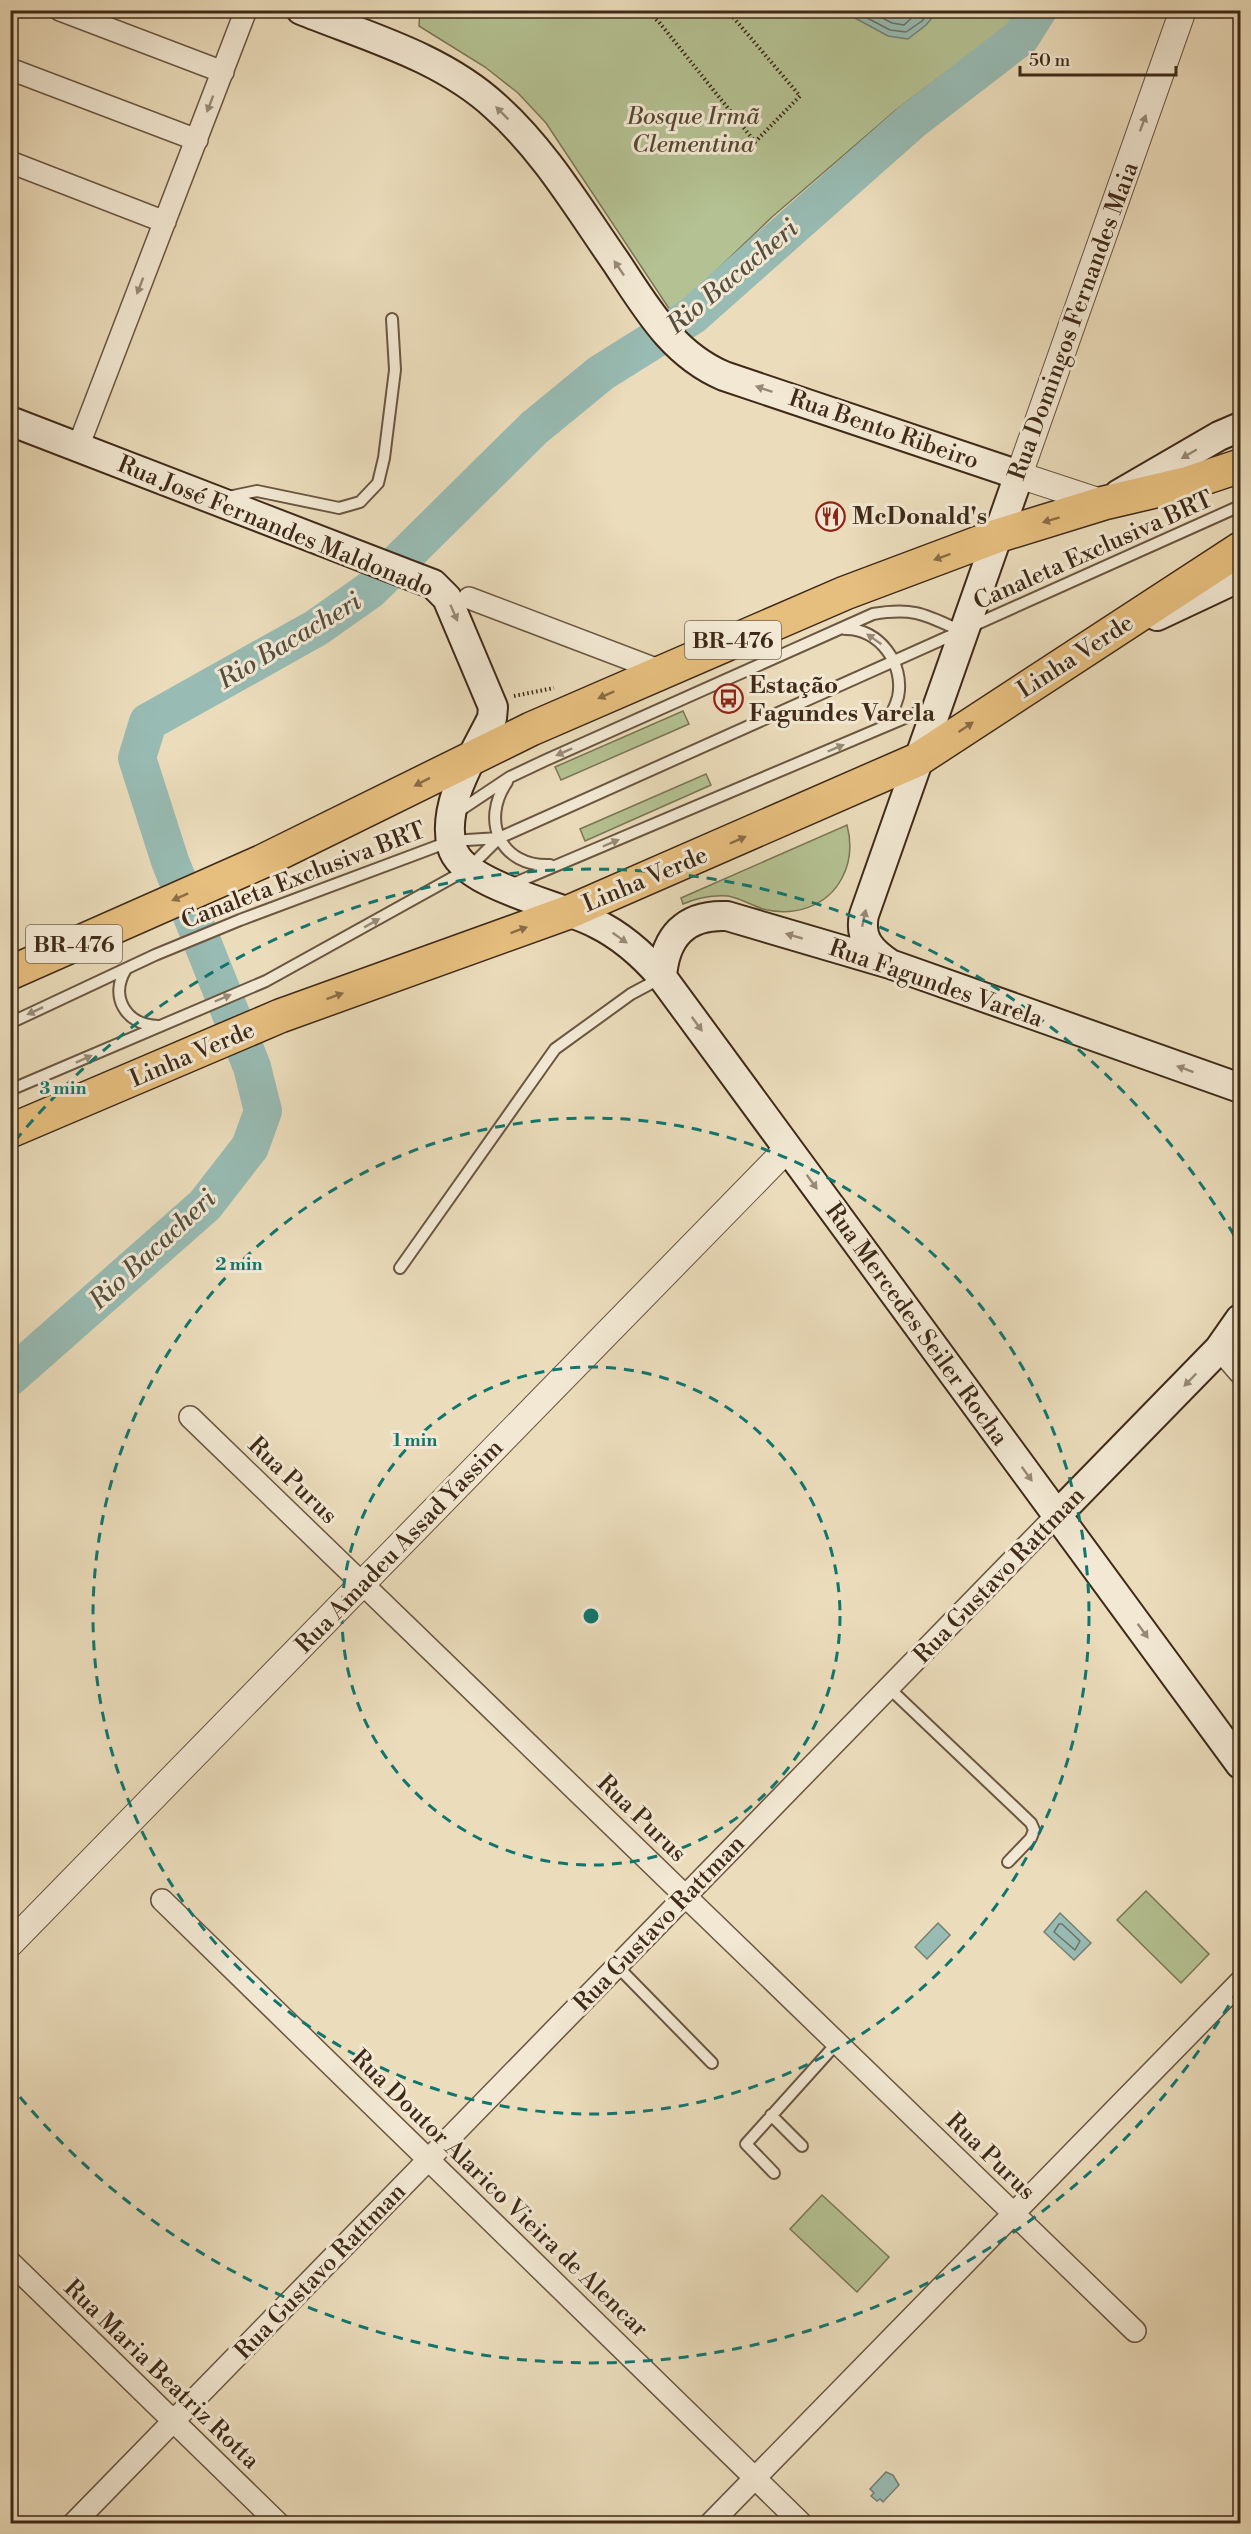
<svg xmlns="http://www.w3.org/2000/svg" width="1251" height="2534" viewBox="0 0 1251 2534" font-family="'Libre Bodoni',serif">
	<rect width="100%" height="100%" fill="#ebdcbb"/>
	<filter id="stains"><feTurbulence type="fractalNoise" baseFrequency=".00333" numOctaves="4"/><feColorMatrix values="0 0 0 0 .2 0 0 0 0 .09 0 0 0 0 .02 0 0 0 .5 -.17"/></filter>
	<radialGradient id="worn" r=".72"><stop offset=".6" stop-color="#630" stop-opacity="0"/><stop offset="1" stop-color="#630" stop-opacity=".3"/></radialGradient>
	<path fill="#b4c192" stroke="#7a7655" stroke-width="1.5" d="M 420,10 L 1017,11 L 1014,21 L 896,110 L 772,217 L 672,313 L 546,123 L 518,93 L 485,67 L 419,26 Z
		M 683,711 L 689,724 L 561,780 L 555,767 Z
		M 706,774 L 711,785 L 585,841 L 580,829 Z
		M 847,825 C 852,844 851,861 842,878 C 827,907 793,917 763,909 C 751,905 740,898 728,896 C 713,895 697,898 683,904 L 681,898 Z
		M 1146,1891 L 1209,1954 L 1181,1983 L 1117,1920 Z
		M 822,2195 L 889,2257 L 857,2292 L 790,2229 Z"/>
	<path fill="#98bbb3" stroke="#748175" stroke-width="1.5" d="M 842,11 L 842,10 L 938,11 L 926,25 L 908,39 L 888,36 Z
		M 1060,1913 L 1091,1943 L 1074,1960 L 1044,1932 Z
		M 938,1923 L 950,1935 L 927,1959 L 915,1947 Z
		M 886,2472 L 893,2475 L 899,2485 L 883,2502 L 880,2499 L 877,2501 L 871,2496 L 874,2493 L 870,2489 Z"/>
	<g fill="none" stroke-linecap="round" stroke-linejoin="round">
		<path stroke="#6c7266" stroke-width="1.5" d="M 852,10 L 890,30 L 906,32 L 922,21 L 930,10
			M 867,10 L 892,23 L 904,25 L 920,10
			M 1059,1924 L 1062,1924 L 1080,1941 L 1075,1950 L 1054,1932 Z"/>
		<path stroke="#98bbb3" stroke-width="38" d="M 10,1377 L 205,1205 L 250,1147 L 263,1111 L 252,1067 L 170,861 L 137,758 L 148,722 L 316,628 L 370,590 L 534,428 L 601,373 L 692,316 L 912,121 L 1021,37 L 1038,10"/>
		<defs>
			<path id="service" d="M 228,497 L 257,491 L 339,508 L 360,502 L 378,483 L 384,458 L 395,370 L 392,319
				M 845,629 C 879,628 905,664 898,697 C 895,708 890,717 884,726
				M 507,782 C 480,821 501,867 550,865
				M 456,813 L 510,777 L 546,760 L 873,614 C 915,607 926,615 963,632
				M 508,886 L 933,706
				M 126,969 C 109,997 126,1025 158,1026
				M 10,1023 L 155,955 L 240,920 L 451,841 L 499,838 L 1240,506
				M 10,1090 L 266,981 L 468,869 L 499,838
				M 400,1268 L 555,1049 L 631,994 L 661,978
				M 889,1688 L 1031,1823 L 1034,1830 L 1031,1838 L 1008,1862
				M 617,1966 L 712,2063
				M 771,2115 L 802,2146
				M 774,2173 L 746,2144 L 837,2043"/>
			<path id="minor" d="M 60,10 L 223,72
				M 10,69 L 197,140
				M 10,162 L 165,222
				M 78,447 L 246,10
				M 469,598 L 661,671
				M 1219,1349 L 1240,1373
				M 190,1417 L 1135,2331
				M 162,1900 L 802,2524
				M 10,2262 L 279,2524
				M 73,2524 L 1057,1515
				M 710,2524 L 1240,1982"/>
			<path id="tertiary" d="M 1104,503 L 1019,475 L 1183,10
				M 10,1944 L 788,1148"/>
			<path id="secondary" d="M 301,10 C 368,37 442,57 496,107 C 545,151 579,209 616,262 C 646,307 672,354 724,376 L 1019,475 L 864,915 C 859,939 871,951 890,964
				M 10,421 L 412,576 L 433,584 L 447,598 L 493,707 L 492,718 C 474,755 441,804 452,847 C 462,886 562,905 595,923 C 622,936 643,955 662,977 L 1240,1764
				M 1119,494 L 1219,436 L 1240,427
				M 1157,616 L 1240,577
				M 662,977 C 665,937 685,914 727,916 L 890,964 L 1240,1088
				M 1057,1515 L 1219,1349 L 1240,1319"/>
			<path id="trunk" d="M 10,973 L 261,862 L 531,729 L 845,593 L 997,536 L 1104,503 L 1189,483 L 1240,466
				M 10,1131 L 280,1016 L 569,912 L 917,760 L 1240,549"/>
		</defs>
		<use href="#service" stroke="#6a5641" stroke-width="14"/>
		<use href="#minor" stroke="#6a5641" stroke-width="24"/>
		<use href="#tertiary" stroke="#6a5641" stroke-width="28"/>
		<use href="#secondary" stroke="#3f2a18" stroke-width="32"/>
		<use href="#trunk" stroke="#3f2a18" stroke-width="36"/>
		<path stroke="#3f2a18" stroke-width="4" stroke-dasharray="1.5 3" stroke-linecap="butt" d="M 646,10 L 659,22 L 755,142 L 800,96 L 727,10
			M 514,696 L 554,688"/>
		<use href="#service" stroke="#f2e8d3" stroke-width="10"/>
		<use href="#minor" stroke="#f2e8d3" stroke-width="21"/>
		<use href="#tertiary" stroke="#f2e8d3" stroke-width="26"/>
		<use href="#secondary" stroke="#f2e8d3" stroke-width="28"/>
		<use href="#trunk" stroke="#e6be7e" stroke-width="33"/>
	</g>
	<defs><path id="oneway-solid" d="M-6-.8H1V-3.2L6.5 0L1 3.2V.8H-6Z" transform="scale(1.5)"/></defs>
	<g fill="#988976">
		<use href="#oneway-solid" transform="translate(210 104) rotate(111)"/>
		<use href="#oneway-solid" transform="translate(502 113) rotate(-135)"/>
		<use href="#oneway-solid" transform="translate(1143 123) rotate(-70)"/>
		<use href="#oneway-solid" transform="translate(619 268) rotate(-124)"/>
		<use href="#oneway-solid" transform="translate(140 286) rotate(111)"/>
		<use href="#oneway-solid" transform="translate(764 389) rotate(-161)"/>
		<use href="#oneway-solid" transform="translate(1189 454) rotate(150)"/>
		<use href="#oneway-solid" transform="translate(454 613) rotate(66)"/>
		<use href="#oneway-solid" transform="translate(874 639) rotate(-145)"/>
		<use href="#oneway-solid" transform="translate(836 748) rotate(-23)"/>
		<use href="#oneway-solid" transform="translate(564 752) rotate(156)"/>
		<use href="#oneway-solid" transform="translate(611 843) rotate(-23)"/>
		<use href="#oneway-solid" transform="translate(864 918) rotate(-78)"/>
		<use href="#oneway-solid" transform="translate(372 923) rotate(-29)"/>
		<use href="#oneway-solid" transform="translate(794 936) rotate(-164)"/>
		<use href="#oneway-solid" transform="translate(620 938) rotate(35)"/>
		<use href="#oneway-solid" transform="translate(223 998) rotate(-23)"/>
		<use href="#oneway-solid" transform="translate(35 1011) rotate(155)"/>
		<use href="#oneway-solid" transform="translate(697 1024) rotate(54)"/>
		<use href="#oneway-solid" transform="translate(84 1059) rotate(-24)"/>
		<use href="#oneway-solid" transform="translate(1185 1069) rotate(-160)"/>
		<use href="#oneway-solid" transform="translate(812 1182) rotate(54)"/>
		<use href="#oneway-solid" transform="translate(1190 1380) rotate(134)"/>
		<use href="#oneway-solid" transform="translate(1027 1474) rotate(54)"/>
		<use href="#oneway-solid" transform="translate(1143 1631) rotate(54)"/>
	</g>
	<g fill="#8a6d46">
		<use href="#oneway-solid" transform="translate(1051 520) rotate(163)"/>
		<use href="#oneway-solid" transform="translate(942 557) rotate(160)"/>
		<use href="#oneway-solid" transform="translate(606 695) rotate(156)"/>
		<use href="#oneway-solid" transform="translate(966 727) rotate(-34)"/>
		<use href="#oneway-solid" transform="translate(422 782) rotate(153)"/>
		<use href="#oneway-solid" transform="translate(738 840) rotate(-24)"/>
		<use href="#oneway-solid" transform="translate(180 897) rotate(156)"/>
		<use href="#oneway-solid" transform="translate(519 930) rotate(-20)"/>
		<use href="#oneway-solid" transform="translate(335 996) rotate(-20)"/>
	</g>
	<g fill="none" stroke="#0f766e" stroke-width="3" stroke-dasharray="10 8">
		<circle cx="591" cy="1616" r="249"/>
		<circle cx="591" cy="1616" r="498"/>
		<path d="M1238 1990A747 747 0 0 1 15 2091M15 1141A747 747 0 0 1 1238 1242"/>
	</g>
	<defs>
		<symbol id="restaurant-ring" viewBox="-11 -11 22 22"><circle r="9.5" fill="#f2e8d3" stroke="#8f2418" stroke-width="1.5"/><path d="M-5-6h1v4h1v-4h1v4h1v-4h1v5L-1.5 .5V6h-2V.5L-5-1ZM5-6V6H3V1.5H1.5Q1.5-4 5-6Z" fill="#8f2418"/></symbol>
		<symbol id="bus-ring" viewBox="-11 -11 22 22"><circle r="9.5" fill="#f2e8d3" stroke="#8f2418" stroke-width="1.5"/><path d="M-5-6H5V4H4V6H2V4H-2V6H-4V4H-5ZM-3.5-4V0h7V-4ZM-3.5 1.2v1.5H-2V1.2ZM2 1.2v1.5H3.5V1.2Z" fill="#8f2418"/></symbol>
	</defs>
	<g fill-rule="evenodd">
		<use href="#restaurant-ring" x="814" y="500" width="33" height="33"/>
		<use href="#bus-ring" x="712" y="682" width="33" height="33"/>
	</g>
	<g text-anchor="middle" stroke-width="6" stroke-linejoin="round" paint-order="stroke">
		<g fill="#f2e8d3" stroke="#756350" stroke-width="1.5">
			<rect x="685" y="621" width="96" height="38" rx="4.5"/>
			<rect x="26" y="925" width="96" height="38" rx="4.5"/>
		</g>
		<g font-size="22" font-weight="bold" fill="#3f2a18">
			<text x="733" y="648">BR-476</text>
			<text x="74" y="952">BR-476</text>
		</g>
		<g font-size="24" font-style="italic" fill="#564830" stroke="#f2e8d3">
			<text x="693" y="124">Bosque Irmã<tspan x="693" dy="28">Clementina</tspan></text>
		</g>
		<g font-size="24" fill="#3f2a18" stroke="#f2e8d3">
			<text transform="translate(1073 321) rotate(-70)" y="8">Rua Domingos Fernandes Maia</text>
			<text transform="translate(884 429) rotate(19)" y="8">Rua Bento Ribeiro</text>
			<text transform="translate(276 526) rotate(22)" y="8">Rua José Fernandes Maldonado</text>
			<text transform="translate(1093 550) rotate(-24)" y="8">Canaleta Exclusiva BRT</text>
			<text transform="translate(1075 656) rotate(-33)" y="8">Linha Verde</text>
			<text transform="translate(303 875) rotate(-21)" y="8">Canaleta Exclusiva BRT</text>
			<text transform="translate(645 879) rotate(-23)" y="8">Linha Verde</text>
			<text transform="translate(936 983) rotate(19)" y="8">Rua Fagundes Varela</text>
			<text transform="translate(192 1054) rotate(-23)" y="8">Linha Verde</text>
			<text transform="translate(917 1324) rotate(54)" y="8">Rua Mercedes Seiler Rocha</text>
			<text transform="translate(293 1480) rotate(44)" y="8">Rua Purus</text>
			<text transform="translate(399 1546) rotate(-46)" y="8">Rua Amadeu Assad Yassim</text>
			<text transform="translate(999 1575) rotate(-46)" y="8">Rua Gustavo Rattman</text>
			<text transform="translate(642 1818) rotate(44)" y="8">Rua Purus</text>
			<text transform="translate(659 1923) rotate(-46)" y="8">Rua Gustavo Rattman</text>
			<text transform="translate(991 2156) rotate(44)" y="8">Rua Purus</text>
			<text transform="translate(500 2193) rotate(44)" y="8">Rua Doutor Alarico Vieira de Alencar</text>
			<text transform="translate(320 2271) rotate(-46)" y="8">Rua Gustavo Rattman</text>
			<text transform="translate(162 2374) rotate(44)" y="8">Rua Maria Beatriz Rotta</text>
		</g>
		<g font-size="24" font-weight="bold" fill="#3f2a18" stroke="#f2e8d3" text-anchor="start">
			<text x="852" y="524">McDonald's</text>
			<text x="749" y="693">Estação<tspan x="749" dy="28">Fagundes Varela</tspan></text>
		</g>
		<g font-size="26" font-style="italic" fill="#554e3f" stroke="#f2e8d3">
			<text transform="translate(732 276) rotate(-40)" y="9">Rio Bacacheri</text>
			<text transform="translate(289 640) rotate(-31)" y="9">Rio Bacacheri</text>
			<text transform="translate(152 1249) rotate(-43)" y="9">Rio Bacacheri</text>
		</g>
	</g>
	<circle cx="591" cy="1616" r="9" fill="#0f766e" stroke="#f2e8d3" stroke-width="3"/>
	<g font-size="18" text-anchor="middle" font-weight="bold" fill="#0f766e" stroke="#f2e8d3" stroke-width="6" stroke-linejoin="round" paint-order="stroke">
		<text x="63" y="1094">3 min</text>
		<text x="239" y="1270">2 min</text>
		<text x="415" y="1446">1 min</text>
	</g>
	<rect width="1251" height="2534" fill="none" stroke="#ebdcbb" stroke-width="36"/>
	<rect x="12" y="12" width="1227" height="2510" fill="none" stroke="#3f2a18" stroke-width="3"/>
	<rect x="18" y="18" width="1215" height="2498" fill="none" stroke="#3f2a18" stroke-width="1.5"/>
	<path d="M1020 66v9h156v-9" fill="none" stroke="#3f2a18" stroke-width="3"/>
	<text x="1029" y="66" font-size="18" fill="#3f2a18" stroke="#f2e8d3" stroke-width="4.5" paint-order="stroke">50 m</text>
	<rect width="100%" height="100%" filter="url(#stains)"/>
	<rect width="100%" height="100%" fill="url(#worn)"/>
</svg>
